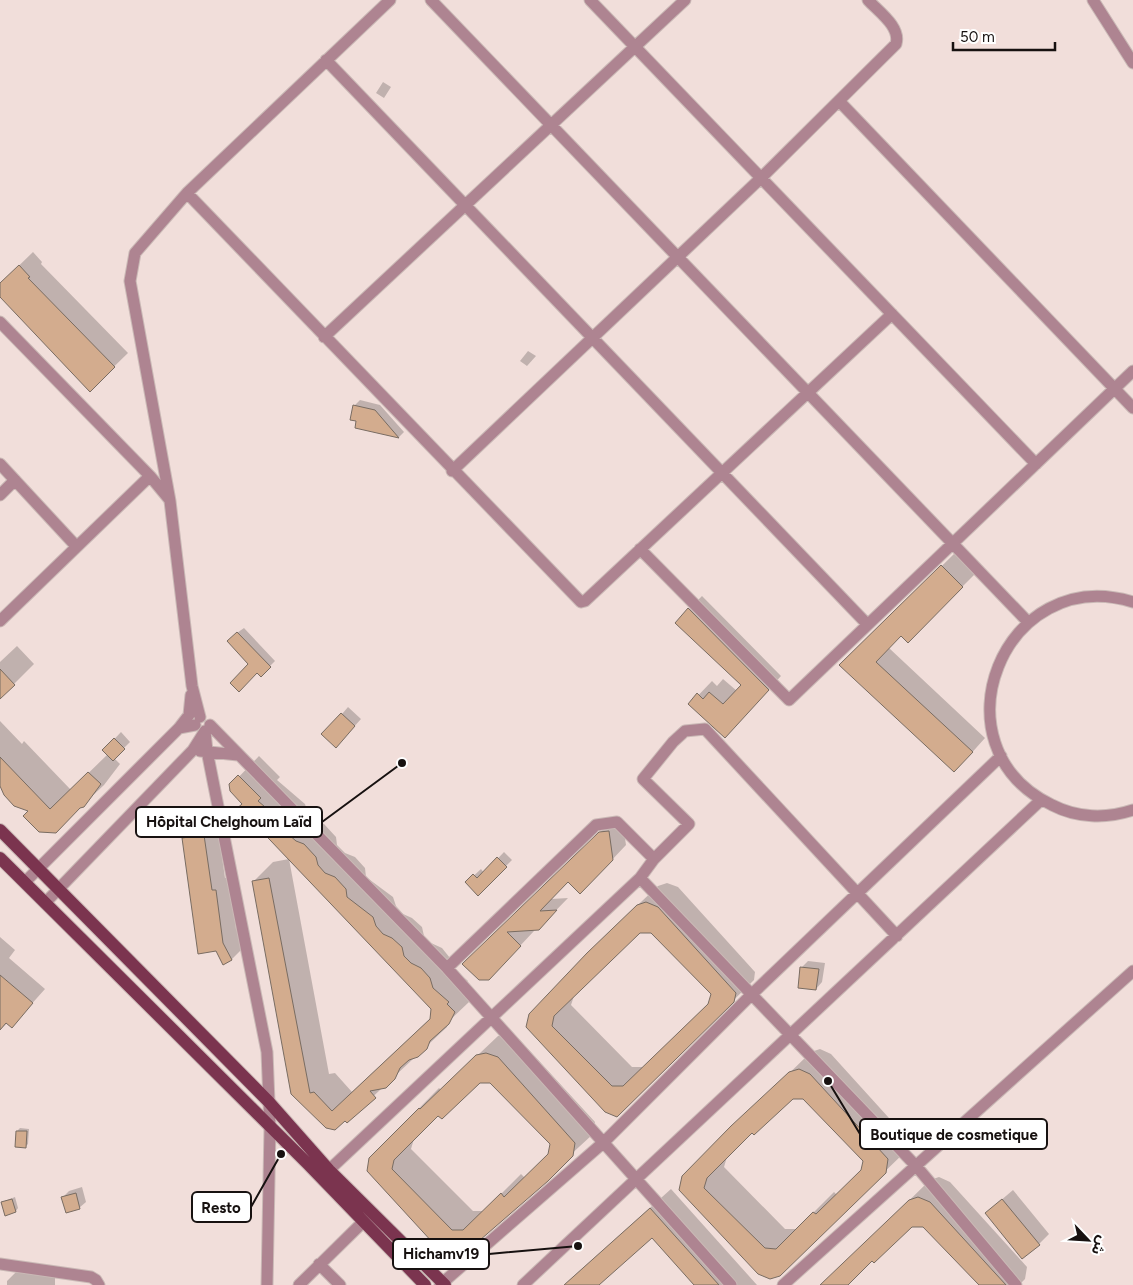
<svg xmlns="http://www.w3.org/2000/svg" width="1133" height="1285" viewBox="0 0 1133 1285" font-family="Figtree,'Noto Sans Arabic',sans-serif">
	<rect width="100%" height="100%" fill="#f1deda"/>
	<path fill="#0003" fill-rule="evenodd" d="M 383,82 L 391,87 L 384,98 L 376,93 Z
		M 33,252 L 42,262 L 41,264 L 128,353 L 90,390 L 0,295 L 0,284 Z
		M 528,351 L 536,356 L 527,366 L 520,361 Z
		M 360,400 L 380,405 L 404,432 L 399,437 L 356,427 L 358,420 L 354,406 Z
		M 955,553 L 976,573 L 908,641 L 901,634 L 889,648 L 985,738 L 968,757 L 841,665 Z
		M 702,596 L 781,676 L 738,723 L 690,704 L 712,681 L 717,686 L 723,679 L 737,691 L 743,685 L 689,609 Z
		M 244,628 L 275,661 L 261,675 L 250,664 L 234,635 Z
		M 17,646 L 34,664 L 0,698 L 0,662 Z
		M 348,707 L 361,719 L 342,740 L 342,714 Z
		M 0,721 L 22,744 L 24,741 L 71,790 L 108,754 L 104,750 L 121,732 L 130,742 L 114,758 L 120,764 L 104,785 L 55,831 L 0,782 Z
		M 259,756 L 280,777 L 277,780 L 305,804 L 308,814 L 316,822 L 324,824 L 336,837 L 337,845 L 345,853 L 355,857 L 365,868 L 366,877 L 393,897 L 396,906 L 403,914 L 412,918 L 422,927 L 424,936 L 431,943 L 442,948 L 450,958 L 453,968 L 468,981 L 466,983 L 474,991 L 469,1002 L 448,1022 L 447,1027 L 347,1121 L 292,1093 L 253,882 L 273,862 L 289,859 L 329,1074 L 335,1073 L 352,1092 L 431,1018 L 432,1008 L 244,804 L 231,785 Z
		M 622,818 L 626,845 L 594,879 L 568,881 L 551,899 L 568,898 L 538,929 L 531,929 L 534,931 L 502,965 L 477,951 L 614,819 Z
		M 217,822 L 225,878 L 229,877 L 236,929 L 245,946 L 232,959 L 224,964 L 183,838 L 196,825 Z
		M 504,852 L 512,860 L 478,894 L 467,882 L 481,869 L 484,873 Z
		M 667,883 L 678,887 L 755,972 L 754,980 L 617,1115 L 530,1014 L 608,933 L 658,886 ZM 640,931 L 651,932 L 712,994 L 709,1003 L 644,1067 L 632,1067 L 571,1005 L 574,996 Z
		M 0,937 L 15,950 L 9,958 L 45,989 L 12,1026 L 7,1023 L 0,1030 Z
		M 808,961 L 825,963 L 822,982 L 816,989 L 801,968 Z
		M 507,1033 L 518,1038 L 595,1122 L 592,1135 L 457,1259 L 370,1158 L 439,1088 L 441,1090 L 498,1036 ZM 479,1081 L 491,1082 L 552,1144 L 549,1154 L 525,1178 L 521,1174 L 484,1211 L 473,1211 L 411,1149 L 414,1139 L 438,1114 Z
		M 820,1049 L 831,1054 L 908,1139 L 905,1152 L 779,1274 L 681,1189 L 701,1159 L 811,1052 ZM 792,1098 L 804,1098 L 865,1160 L 862,1170 L 837,1195 L 834,1192 L 797,1229 L 785,1229 L 724,1167 L 727,1157 L 752,1131 Z
		M 20,1128 L 29,1129 L 28,1144 L 25,1147 L 17,1131 Z
		M 939,1177 L 950,1182 L 1027,1267 L 1025,1279 L 1019,1285 L 981,1285 L 923,1226 L 912,1225 L 872,1259 L 847,1285 L 823,1285 L 930,1180 Z
		M 82,1187 L 86,1202 L 79,1208 L 63,1197 L 69,1191 Z
		M 671,1189 L 757,1285 L 695,1285 L 652,1236 L 597,1285 L 564,1285 Z
		M 1013,1190 L 1049,1234 L 1039,1244 L 986,1213 Z
		M 15,1197 L 18,1208 L 16,1211 L 2,1202 Z
		M 55,1270 L 55,1285 L 7,1285 L 7,1281 L 17,1271 Z"/>
	<path fill="#d3ac8e" stroke="#796c62" fill-rule="evenodd" d="M 19,265 L 30,277 L 28,278 L 115,367 L 90,392 L 0,297 L 0,283 Z
		M 353,405 L 375,410 L 399,438 L 355,428 L 356,421 L 350,420 Z
		M 941,565 L 963,587 L 908,643 L 901,636 L 876,662 L 973,752 L 954,772 L 839,665 Z
		M 688,608 L 769,690 L 725,738 L 688,704 L 697,693 L 703,699 L 709,692 L 723,704 L 741,685 L 675,623 Z
		M 237,632 L 271,667 L 261,677 L 257,673 L 239,692 L 230,683 L 248,664 L 227,641 Z
		M 0,669 L 15,685 L 0,699 Z
		M 341,713 L 355,726 L 336,748 L 321,734 Z
		M 114,738 L 125,749 L 113,761 L 102,750 Z
		M 0,757 L 50,809 L 88,772 L 101,784 L 84,807 L 80,808 L 56,833 L 39,832 L 23,816 L 28,811 L 14,806 L 4,795 L 0,786 Z
		M 238,775 L 261,798 L 258,801 L 285,824 L 288,834 L 296,841 L 304,844 L 316,857 L 318,865 L 325,873 L 335,877 L 346,889 L 347,897 L 373,917 L 376,926 L 383,934 L 392,938 L 402,947 L 404,956 L 411,963 L 421,968 L 430,978 L 433,988 L 449,1002 L 447,1004 L 455,1012 L 449,1024 L 430,1041 L 427,1049 L 418,1057 L 409,1060 L 400,1068 L 395,1079 L 386,1088 L 370,1091 L 376,1098 L 347,1123 L 345,1121 L 335,1130 L 326,1128 L 291,1094 L 252,881 L 269,878 L 310,1093 L 314,1092 L 332,1111 L 430,1019 L 431,1009 L 250,819 L 247,823 L 235,810 L 242,804 L 230,791 L 229,784 Z
		M 609,831 L 613,860 L 580,894 L 568,882 L 540,911 L 557,910 L 539,930 L 507,932 L 521,946 L 489,980 L 479,980 L 462,964 L 599,832 Z
		M 204,835 L 212,890 L 216,890 L 223,943 L 232,960 L 223,965 L 216,951 L 198,954 L 182,838 Z
		M 497,857 L 507,867 L 478,896 L 465,882 L 473,874 L 477,878 Z
		M 646,902 L 658,907 L 736,993 L 734,1002 L 617,1117 L 605,1112 L 526,1027 L 529,1014 L 587,953 L 637,905 ZM 640,933 L 651,933 L 711,994 L 708,1004 L 623,1086 L 612,1086 L 552,1026 L 554,1016 Z
		M 800,967 L 819,969 L 816,990 L 798,988 Z
		M 0,975 L 33,1003 L 12,1028 L 6,1023 L 0,1030 Z
		M 486,1053 L 498,1057 L 575,1143 L 573,1156 L 548,1181 L 457,1260 L 445,1256 L 367,1171 L 369,1158 L 419,1108 L 420,1109 L 476,1055 ZM 480,1083 L 490,1083 L 550,1144 L 548,1154 L 504,1197 L 501,1193 L 463,1230 L 452,1230 L 392,1169 L 394,1160 L 438,1116 L 442,1119 Z
		M 799,1069 L 810,1074 L 888,1159 L 886,1173 L 780,1276 L 770,1279 L 758,1274 L 679,1190 L 682,1176 L 731,1126 L 789,1072 ZM 793,1099 L 803,1099 L 863,1161 L 861,1170 L 816,1214 L 813,1212 L 776,1249 L 765,1248 L 704,1188 L 707,1178 L 752,1133 L 754,1135 Z
		M 16,1131 L 27,1131 L 26,1148 L 15,1147 Z
		M 76,1193 L 80,1209 L 66,1213 L 61,1197 Z
		M 918,1197 L 930,1202 L 1006,1285 L 979,1285 L 923,1227 L 912,1227 L 874,1263 L 872,1261 L 848,1285 L 820,1285 L 909,1200 Z
		M 12,1199 L 16,1212 L 5,1216 L 1,1202 Z
		M 1002,1199 L 1040,1245 L 1022,1259 L 985,1213 Z
		M 650,1208 L 719,1285 L 694,1285 L 652,1238 L 599,1285 L 564,1285 Z"/>
	<g fill="none" stroke-linecap="round" stroke-linejoin="round">
		<defs>
			<path id="minor" d="M 431,0 L 1028,622
				M 590,0 L 1036,464
				M 1093,0 L 1133,63
				M 326,60 L 867,624
				M 839,101 L 1133,408
				M 187,193 L 581,602 L 585,601 L 892,314
				M 0,322 L 150,476 L 169,499
				M 324,337 L 685,0
				M 0,464 L 76,546
				M 452,471 L 761,178 L 896,44 C 901,27 879,12 868,0
				M 0,495 L 15,480
				M 640,549 L 789,700 L 1133,371
				M 1133,602 C 1004,562 930,746 1052,805 C 1077,818 1106,819 1133,810
				M 0,621 L 150,476
				M 200,717 L 192,686 L 170,501 L 130,281 L 135,253 L 187,193 L 390,0
				M 210,725 L 447,968 L 731,1285
				M 179,728 L 189,715 L 191,695
				M 205,731 L 207,751 L 267,1052 L 270,1127 L 267,1285
				M 200,751 L 238,755
				M 654,859 L 689,824 L 643,779 L 673,742 L 685,731 L 705,729 L 897,936
				M 640,878 L 917,1167 L 1016,1285
				M 25,882 L 179,728 L 195,725
				M 45,903 L 193,750 L 205,731
				M 329,1170 L 640,878 L 654,859 L 617,822 L 596,825 L 447,968
				M 0,1264 L 91,1277 L 96,1280 L 99,1285
				M 319,1264 L 340,1285
				M 299,1285 L 363,1222
				M 440,1285 L 604,1142 L 751,995 L 1001,756
				M 523,1285 L 1041,800
				M 783,1285 L 1133,971"/>
			<path id="primary" d="M 0,830 L 268,1101 L 329,1170 L 445,1285
				M 0,858 L 308,1164 L 425,1285"/>
		</defs>
		<use href="#minor" stroke="#cab9b6" stroke-width="13"/>
		<use href="#primary" stroke="#cab9b6" stroke-width="14"/>
		<use href="#minor" stroke="#ae8491" stroke-width="11"/>
		<use href="#primary" stroke="#7b344f" stroke-width="12"/>
	</g>
	<path fill="none" stroke="#171110" stroke-width="2" d="M402 763L322 822M828 1081L860 1134M281 1154L251 1207M578 1246L489 1254"/>
	<g fill="#171110" stroke="#fff" stroke-width="2">
		<circle cx="402" cy="763" r="5"/>
		<circle cx="828" cy="1081" r="5"/>
		<circle cx="281" cy="1154" r="5"/>
		<circle cx="578" cy="1246" r="5"/>
	</g>
	<g fill="#fff" stroke="#171110" stroke-width="2">
		<rect x="136" y="807" width="186" height="30" rx="5"/>
		<rect x="860" y="1119" width="187" height="30" rx="5"/>
		<rect x="192" y="1192" width="59" height="30" rx="5"/>
		<rect x="393" y="1239" width="96" height="30" rx="5"/>
	</g>
	<g font-size="15" text-anchor="middle" font-weight="bold" fill="#171110">
		<text x="229" y="827">Hôpital Chelghoum Laïd</text>
		<text x="954" y="1140">Boutique de cosmetique</text>
		<text x="221" y="1213">Resto</text>
		<text x="441" y="1259">Hichamv19</text>
	</g>
	<g transform="translate(1088 1240) rotate(115)" stroke="#ffffff" stroke-width="4" paint-order="stroke">
	<path d="M0-4L9 19L0 12L-9 19Z" fill="#171110"/>
	<text y="-8" font-size="14" font-weight="bold" text-anchor="middle" fill="#171110">ش</text>
	</g>
	<path d="M953 42v8h102v-8" fill="none" stroke="#171110" stroke-width="2.5"/>
	<text x="960" y="42" font-size="15" fill="#171110" stroke="#ffffff" stroke-width="4" paint-order="stroke">50 m</text>
</svg>
